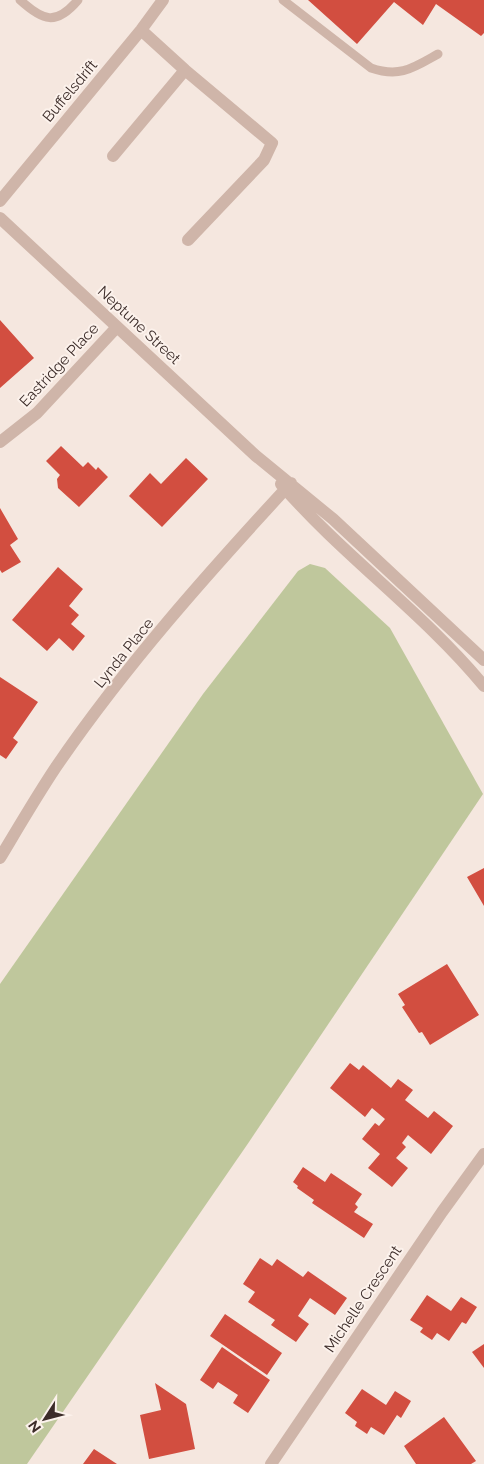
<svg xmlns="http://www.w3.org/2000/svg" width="484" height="1464" viewBox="0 0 484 1464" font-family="Raleway,sans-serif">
	<rect width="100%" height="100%" fill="#f5e7df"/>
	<path fill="#bfc79c" d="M 310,564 L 325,568 L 390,628 L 483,794 L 249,1142 L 27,1464 L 0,1464 L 0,984 L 203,694 L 298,571 Z"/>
	<path fill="#d24e40" d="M 308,0 L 484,0 L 484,33 L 481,36 L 436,4 L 423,25 L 394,2 L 357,44 Z
		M 0,320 L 34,358 L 0,388 Z
		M 61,446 L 83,467 L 88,462 L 96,470 L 98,467 L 108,477 L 79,507 L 58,488 L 57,479 L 60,475 L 46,461 Z
		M 186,458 L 208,479 L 162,527 L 129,496 L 150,473 L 161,484 Z
		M 0,508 L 18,539 L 10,545 L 21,562 L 2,573 L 0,570 Z
		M 58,567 L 83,589 L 69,606 L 79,615 L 71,624 L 85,636 L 73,651 L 59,638 L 47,651 L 12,620 Z
		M 0,677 L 38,702 L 13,738 L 18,742 L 6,759 L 0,755 Z
		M 484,868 L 484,906 L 467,877 Z
		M 447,964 L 479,1015 L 430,1045 L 422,1032 L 419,1033 L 402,1007 L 405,1005 L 398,994 Z
		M 350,1063 L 359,1070 L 363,1065 L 391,1088 L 398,1079 L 413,1090 L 405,1100 L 428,1118 L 434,1111 L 453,1126 L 431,1154 L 408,1135 L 402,1143 L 406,1147 L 396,1158 L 408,1168 L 392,1187 L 368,1168 L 380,1154 L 362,1139 L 375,1123 L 379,1126 L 385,1119 L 372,1108 L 365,1117 L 330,1088 Z
		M 303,1167 L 325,1182 L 331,1173 L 362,1194 L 355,1204 L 358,1207 L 354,1212 L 373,1224 L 364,1238 L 312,1203 L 314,1200 L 297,1188 L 298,1186 L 293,1182 Z
		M 260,1258 L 272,1266 L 277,1259 L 303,1277 L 308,1271 L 347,1298 L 335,1315 L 310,1298 L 298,1316 L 309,1324 L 296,1342 L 271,1325 L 275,1320 L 248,1302 L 255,1292 L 243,1284 Z
		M 427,1295 L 451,1311 L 461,1297 L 477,1307 L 466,1324 L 462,1322 L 449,1341 L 437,1333 L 432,1340 L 420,1332 L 423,1328 L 410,1320 Z
		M 225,1314 L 282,1353 L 267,1375 L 210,1336 Z
		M 484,1344 L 484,1368 L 472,1352 Z
		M 222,1347 L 270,1380 L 248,1413 L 233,1403 L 238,1395 L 218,1382 L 213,1389 L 200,1380 Z
		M 155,1383 L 186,1404 L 195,1449 L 149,1459 L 140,1415 L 161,1410 Z
		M 362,1389 L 386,1405 L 395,1391 L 411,1401 L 401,1418 L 397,1415 L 384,1435 L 371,1427 L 367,1434 L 355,1426 L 357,1422 L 345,1413 Z
		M 444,1417 L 476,1461 L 471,1464 L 416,1464 L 404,1446 Z
		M 94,1449 L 117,1464 L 83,1464 Z"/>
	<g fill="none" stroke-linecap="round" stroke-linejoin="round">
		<path stroke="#cfb5a9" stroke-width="9" d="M 20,0 C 43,21 56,26 78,0
			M 283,0 L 371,68 C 400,78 413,68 438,54"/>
		<path stroke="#cfb5a9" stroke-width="12" d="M 141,30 L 185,70 L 272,143 L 264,160 L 188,240
			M 113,156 L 185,70
			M 0,201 L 141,30 L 163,0
			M 0,218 L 256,456 L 333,519 L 484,660
			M 0,442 L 37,413 L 117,327
			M 281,484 C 343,556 423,612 484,686
			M 0,858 C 18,828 36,797 56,767 C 125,666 208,573 291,483
			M 271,1464 L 442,1212 L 484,1154"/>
	</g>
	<g text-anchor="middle" stroke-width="4" stroke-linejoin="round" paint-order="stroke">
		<g font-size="15" fill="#3c2c29" stroke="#fcf2ec">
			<text transform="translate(70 91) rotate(-50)" y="5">Buffelsdrift</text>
			<text transform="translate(139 325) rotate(43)" y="5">Neptune Street</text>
			<text transform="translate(59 365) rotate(-47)" y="5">Eastridge Place</text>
			<text transform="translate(124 653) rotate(-51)" y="5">Lynda Place</text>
			<text transform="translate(363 1299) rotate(-56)" y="5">Michelle Crescent</text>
		</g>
	</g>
	<g transform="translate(45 1419) rotate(234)" stroke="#fcf2ec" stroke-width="4" paint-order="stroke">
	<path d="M0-4L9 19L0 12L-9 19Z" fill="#3c2c29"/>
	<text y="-8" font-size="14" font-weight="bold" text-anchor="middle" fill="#3c2c29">N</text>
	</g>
</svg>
